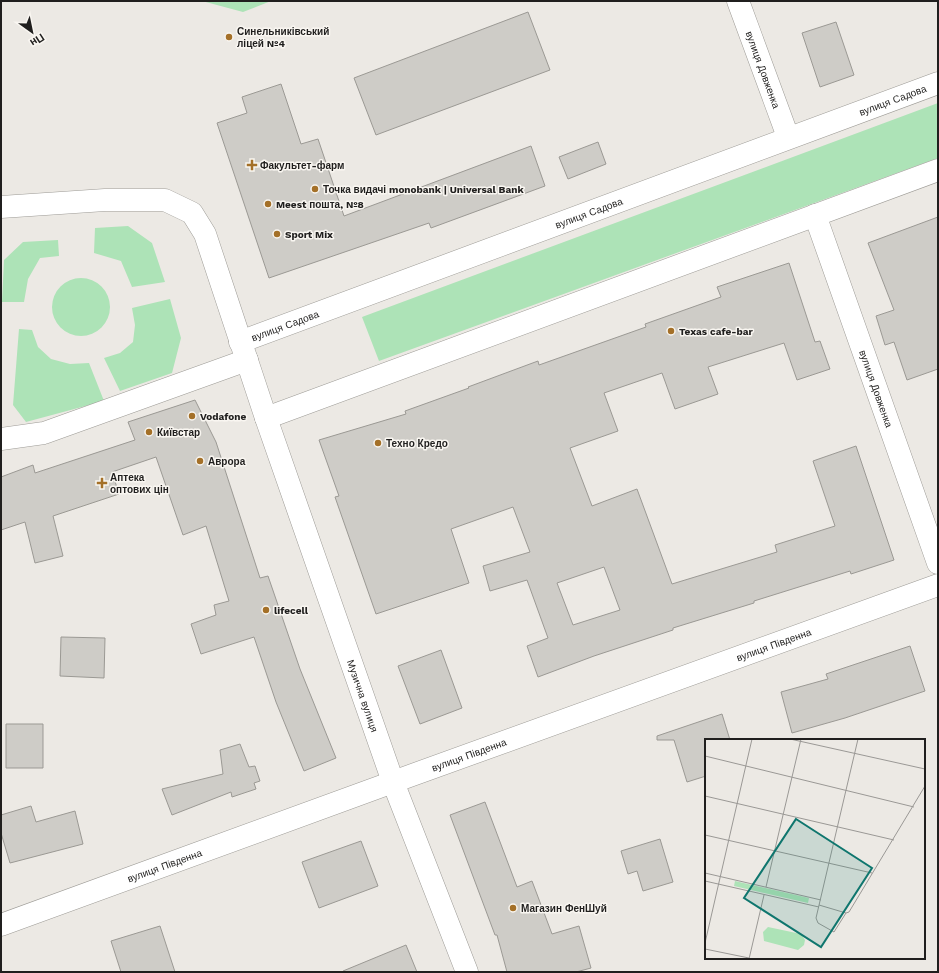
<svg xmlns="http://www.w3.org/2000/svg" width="939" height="973" viewBox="0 0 939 973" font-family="'Work Sans',sans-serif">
	<rect width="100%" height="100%" fill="#ece9e4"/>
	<path fill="#ade3b7" d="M 202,1 L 271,1 L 243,12 Z
		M 938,103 L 938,158 L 379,361 L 362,317 Z
		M 128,226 L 152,243 L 165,282 L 132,287 L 121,261 L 94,253 L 95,228 Z
		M 58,240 L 59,256 L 40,258 L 28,279 L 24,302 L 2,302 L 4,260 L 23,242 Z
		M52 307a29 29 0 1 1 58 0a29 29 0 1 1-58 0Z
		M 170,299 L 181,338 L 172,373 L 120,391 L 104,358 L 120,353 L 133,342 L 135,325 L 132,308 Z
		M 19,329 L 32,330 L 38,347 L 51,359 L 70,364 L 89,363 L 104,401 L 26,422 L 13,405 Z"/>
	<path fill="#ceccc7" stroke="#9b9994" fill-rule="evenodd" d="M 528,12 L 550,70 L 376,135 L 354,78 Z
		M 836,22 L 854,75 L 820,87 L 802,33 Z
		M 281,84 L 301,144 L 318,139 L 344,216 L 531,146 L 545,186 L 431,228 L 429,223 L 269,278 L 217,123 L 247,113 L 242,97 Z
		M 598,142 L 606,164 L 568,179 L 559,157 Z
		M 938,217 L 938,369 L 907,380 L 894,342 L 885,345 L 876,316 L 894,310 L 868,243 Z
		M 789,263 L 815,342 L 820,341 L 830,369 L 797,380 L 784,343 L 708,367 L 718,394 L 675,409 L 662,373 L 604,393 L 618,431 L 570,448 L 592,506 L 637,489 L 672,584 L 777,552 L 775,545 L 835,526 L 813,461 L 856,446 L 894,560 L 851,574 L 850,571 L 754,601 L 754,603 L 673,628 L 673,630 L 594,656 L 538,677 L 527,646 L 548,638 L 527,580 L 490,591 L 483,566 L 530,552 L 513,507 L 451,529 L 469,583 L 376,614 L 335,497 L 339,496 L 319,440 L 406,414 L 405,411 L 469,388 L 468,387 L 538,361 L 539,365 L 646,327 L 645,324 L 721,297 L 717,287 ZM 604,567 L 620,610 L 573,625 L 557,583 Z
		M 195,400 L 216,442 L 260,578 L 268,576 L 300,669 L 336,758 L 304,771 L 276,702 L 254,637 L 201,654 L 191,624 L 216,615 L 214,605 L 229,601 L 206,526 L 183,535 L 156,457 L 112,472 L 119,494 L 53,516 L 63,556 L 35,563 L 25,522 L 1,530 L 1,477 L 33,465 L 35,473 L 135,440 L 128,422 Z
		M 61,637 L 105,638 L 104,678 L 60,676 Z
		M 910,646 L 925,691 L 845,718 L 792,733 L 781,692 L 828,679 L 826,674 Z
		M 441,650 L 462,708 L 420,724 L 398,666 Z
		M 722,714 L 730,740 L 706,740 L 706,776 L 687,782 L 674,740 L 657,740 L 657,736 Z
		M 6,724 L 43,724 L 43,768 L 6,768 Z
		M 240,744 L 249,767 L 255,766 L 260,781 L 254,783 L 256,789 L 232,797 L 231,792 L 172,815 L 162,789 L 223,774 L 220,750 Z
		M 485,802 L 517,887 L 532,881 L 552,934 L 579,926 L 591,968 L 576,972 L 507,972 L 497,935 L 495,935 L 450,815 Z
		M 31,806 L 36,822 L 75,811 L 83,844 L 10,863 L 1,833 L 1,815 Z
		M 660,839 L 673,882 L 643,891 L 637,871 L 628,874 L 621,851 Z
		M 361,841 L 378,886 L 319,908 L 302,862 Z
		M 160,926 L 175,972 L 121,972 L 111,941 Z
		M 406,945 L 417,972 L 343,972 L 343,971 Z"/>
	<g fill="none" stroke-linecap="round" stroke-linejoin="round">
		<defs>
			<g id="street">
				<path id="s1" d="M 738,1 L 788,137"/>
				<path id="s2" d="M 1,207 L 105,200 L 165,200 L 192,213 L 205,234 L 266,418 L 393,782 L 467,972"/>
				<path id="s3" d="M 815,215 L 938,563"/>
				<path id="s4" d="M 240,342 L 938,83"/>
				<path d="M 266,418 L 938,170"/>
				<path d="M 1,439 L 44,433 L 247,360"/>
				<path id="s5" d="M 1,925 L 393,782 L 938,585"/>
			</g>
		</defs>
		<use href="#street" stroke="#9d9b96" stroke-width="23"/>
		<use href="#street" stroke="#fff" stroke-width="22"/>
	</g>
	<g fill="#a47028" stroke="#f9f6f1" stroke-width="1.5">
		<circle cx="229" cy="37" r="4"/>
		<path d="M250 159h4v4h4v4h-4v4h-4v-4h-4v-4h4z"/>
		<circle cx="315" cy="189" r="4"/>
		<circle cx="268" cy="204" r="4"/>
		<circle cx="277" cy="234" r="4"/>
		<circle cx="671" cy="331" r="4"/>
		<circle cx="192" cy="416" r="4"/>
		<circle cx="149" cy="432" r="4"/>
		<circle cx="378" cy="443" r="4"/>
		<circle cx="200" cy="461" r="4"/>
		<path d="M100 477h4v4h4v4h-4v4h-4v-4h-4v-4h4z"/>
		<circle cx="266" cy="610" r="4"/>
		<circle cx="513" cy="908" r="4"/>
	</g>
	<g text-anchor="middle" stroke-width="3" stroke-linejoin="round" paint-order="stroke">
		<g font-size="10" font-weight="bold" fill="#201f1e" stroke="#f9f6f1" text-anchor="start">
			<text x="237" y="35">Синельниківський<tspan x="237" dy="12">ліцей №4</tspan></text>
			<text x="260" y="169">Факультет-фарм</text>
			<text x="323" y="193">Точка видачі monobank | Universal Bank</text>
			<text x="276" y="208">Meest пошта, №8</text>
			<text x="285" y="238">Sport Mix</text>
			<text x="679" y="335">Texas cafe-bar</text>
			<text x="200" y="420">Vodafone</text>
			<text x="157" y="436">Київстар</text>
			<text x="386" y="447">Техно Кредо</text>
			<text x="208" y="465">Аврора</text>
			<text x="110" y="481">Аптека<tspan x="110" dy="12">оптових цін</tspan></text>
			<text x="274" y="614">lifecell</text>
			<text x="521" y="912">Магазин ФенШуй</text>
		</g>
		<g font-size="10" fill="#201f1e" stroke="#f9f6f1">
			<text dy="4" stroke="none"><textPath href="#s1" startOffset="73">вулиця Довженка</textPath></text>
			<text dy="4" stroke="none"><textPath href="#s4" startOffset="696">вулиця Садова</textPath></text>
			<text dy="4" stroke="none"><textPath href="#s4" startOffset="372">вулиця Садова</textPath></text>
			<text dy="4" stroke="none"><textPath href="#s4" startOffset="48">вулиця Садова</textPath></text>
			<text dy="4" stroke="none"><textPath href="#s3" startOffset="184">вулиця Довженка</textPath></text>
			<text dy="4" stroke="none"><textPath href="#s5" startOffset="822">вулиця Південна</textPath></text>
			<text dy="4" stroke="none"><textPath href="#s2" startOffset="707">Музична вулиця</textPath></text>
			<text dy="4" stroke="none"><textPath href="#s5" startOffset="498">вулиця Південна</textPath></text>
			<text dy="4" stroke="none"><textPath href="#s5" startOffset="174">вулиця Південна</textPath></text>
		</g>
	</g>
	<g transform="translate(705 739)">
		<rect width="220" height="220" fill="#ece9e4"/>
		<path d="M 30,142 L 104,159 L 103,164 L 29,147 ZM 63,188 L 96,195 L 100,201 L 99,206 L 93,211 L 59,202 L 58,193 Z" fill="#ade3b7"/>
		<path fill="none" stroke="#9a9895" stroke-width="1" d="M 85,0 L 220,30M 153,0 L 111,179 L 113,184 L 129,193 L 141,174 L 144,173 L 220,47M 0,17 L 209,68M 0,57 L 189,101M 0,96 L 167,134M 0,134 L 116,161M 0,142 L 114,168M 61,148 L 96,0M 114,166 L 141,174M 0,204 L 47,0M 0,210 L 44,219M 44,220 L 59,156"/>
		<path fill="#0f766e" fill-opacity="0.15" stroke="#0f766e" stroke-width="2" d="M 91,80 L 167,129 L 116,208 L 39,159 Z"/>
		<rect width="220" height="220" fill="none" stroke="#201f1e" stroke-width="2"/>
	</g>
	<rect width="939" height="973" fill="none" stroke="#201f1e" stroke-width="4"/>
	<g transform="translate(32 32) rotate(147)" stroke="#f9f6f1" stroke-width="3" paint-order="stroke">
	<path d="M0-3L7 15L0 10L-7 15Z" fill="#201f1e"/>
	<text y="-6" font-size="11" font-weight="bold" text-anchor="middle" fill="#201f1e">Пн</text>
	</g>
</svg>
